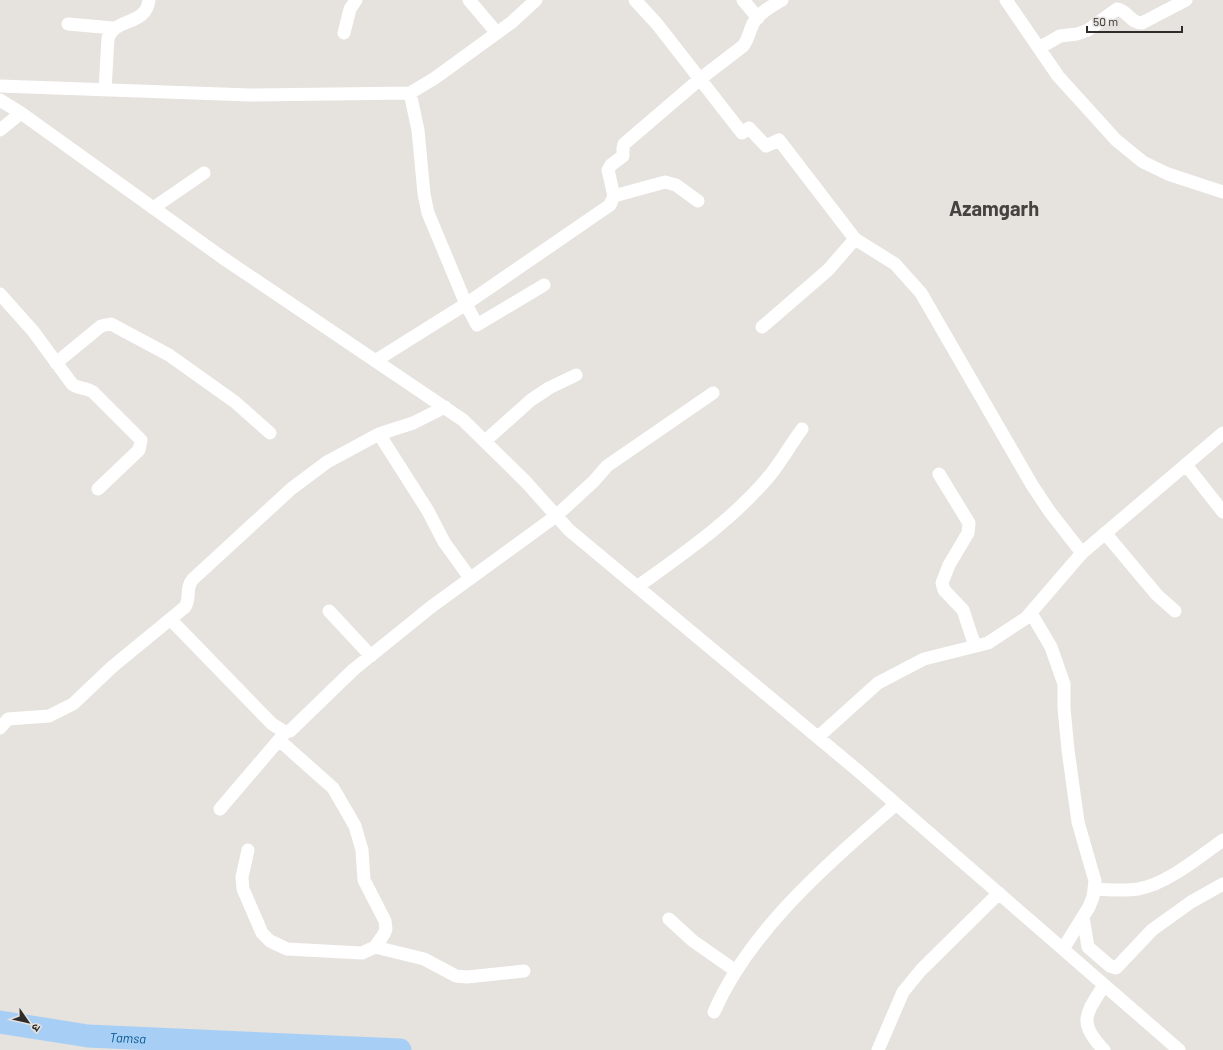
<svg xmlns="http://www.w3.org/2000/svg" width="1223" height="1050" viewBox="0 0 1223 1050" font-family="Barlow,'Noto Sans Devanagari',sans-serif">
	<rect width="100%" height="100%" fill="#e6e2de"/>
	<g fill="none" stroke-linecap="round" stroke-linejoin="round">
		<path stroke="#a7cff6" stroke-width="23" id="s1" d="M 0,1022 L 88,1036 L 400,1050"/>
		<path stroke="#fff" stroke-width="13" d="M 469,0 L 497,33
			M 635,0 L 657,24 L 742,133 L 749,128 L 766,146 L 779,140 L 855,239 L 895,264 L 921,293 L 1032,485 L 1050,512 L 1082,553
			M 743,0 L 758,18
			M 1006,0 L 1058,76 L 1116,140 L 1143,162 L 1168,174 L 1223,192
			M 68,24 L 113,28
			M 344,33 L 350,9 L 356,0
			M 1039,48 L 1060,36 L 1077,34 L 1088,30 L 1117,9 C 1127,10 1130,23 1142,23 L 1186,0
			M 0,86 L 249,95 L 410,93 L 435,78 L 512,22 L 536,0
			M 105,90 L 108,38 C 116,17 146,26 149,0
			M 410,93 L 418,130 L 424,194 L 428,213 L 466,304 L 477,325 L 544,285
			M 0,100 L 21,113 L 223,258 L 463,420 L 526,482 L 569,530 L 857,770 L 1179,1050
			M 0,130 L 21,113
			M 614,196 L 665,182 L 676,185 L 698,201
			M 153,208 L 204,173
			M 0,294 L 33,331 L 72,384 C 78,389 86,387 93,392 L 141,440 L 139,450 L 98,489
			M 762,327 L 828,270 L 855,239
			M 375,361 L 466,304 L 610,205 L 614,196 L 608,170 L 611,165 L 623,156 L 623,148 L 624,144 L 700,79 L 743,46 C 749,39 749,30 754,22 C 760,12 772,6 782,0
			M 56,363 L 101,326 L 111,324 L 169,355 L 235,402 L 270,433
			M 379,434 L 428,511 L 444,542 L 470,578
			M 485,441 L 531,400 L 549,388 L 576,375
			M 1186,465 L 1223,512
			M 939,474 L 969,523 L 968,533 L 949,565 L 942,583 L 944,590 L 963,610 L 975,646
			M 1105,533 L 1157,595 L 1175,611
			M 637,587 C 684,553 733,520 771,474 C 782,460 791,444 802,429
			M 329,611 L 371,656
			M 1031,613 L 1051,647 L 1064,684 L 1064,708 L 1068,750 L 1078,822 L 1095,881 L 1093,897 L 1089,907 L 1063,949
			M 171,620 L 272,724 L 285,732 L 290,731 L 353,670 L 431,607 L 556,516 L 594,481 L 607,466 L 713,393
			M 0,728 L 8,719 L 49,716 L 73,704 L 112,667 L 185,607 C 191,598 185,588 193,579 L 291,489 L 327,462 L 379,434 L 413,423 L 445,407
			M 818,737 L 878,683 L 924,659 L 988,643 L 1026,618 L 1082,553 L 1223,433
			M 220,809 L 284,734
			M 248,850 L 242,877 L 243,889 L 262,933 L 270,941 L 287,949 L 362,953 L 375,947 L 384,934 L 386,929 L 385,921 L 364,880 L 362,850 L 355,826 L 347,812 L 333,788 L 279,740
			M 1094,889 C 1109,890 1123,891 1138,889 C 1167,884 1199,857 1223,840
			M 1083,917 L 1088,947 L 1110,966 L 1116,968 L 1152,930 L 1191,902 L 1223,884
			M 669,919 L 693,941 L 736,971
			M 375,947 L 424,959 L 456,976 L 467,977 L 524,971
			M 714,1012 C 751,928 829,863 896,804
			M 878,1050 L 903,992 L 921,970 L 999,893
			M 1104,1050 C 1077,1022 1086,1014 1104,985"/>
	</g>
	<g text-anchor="middle" stroke-width="3" stroke-linejoin="round" paint-order="stroke">
		<g font-size="13" font-style="italic" fill="#085690" stroke="#e6e2de">
			<text dy="5" stroke="none"><textPath href="#s1" startOffset="129">Tamsa</textPath></text>
		</g>
		<g font-size="20" font-weight="bold" fill="#45423f" stroke="#e6e2de">
			<text x="994" y="216">Azamgarh</text>
		</g>
	</g>
	<g transform="translate(28 1022) rotate(124)" stroke="#e6e2de" stroke-width="3" paint-order="stroke">
	<path d="M0-3L7 15L0 10L-7 15Z" fill="#2f2d2c"/>
	<text y="-6" font-size="11" font-weight="bold" text-anchor="middle" fill="#2f2d2c">उ</text>
	</g>
	<path d="M1087 26v6h95v-6" fill="none" stroke="#2f2d2c" stroke-width="2"/>
	<text x="1093" y="26" font-size="12" fill="#2f2d2c" stroke="#e6e2de" stroke-width="3" paint-order="stroke">50 m</text>
</svg>
